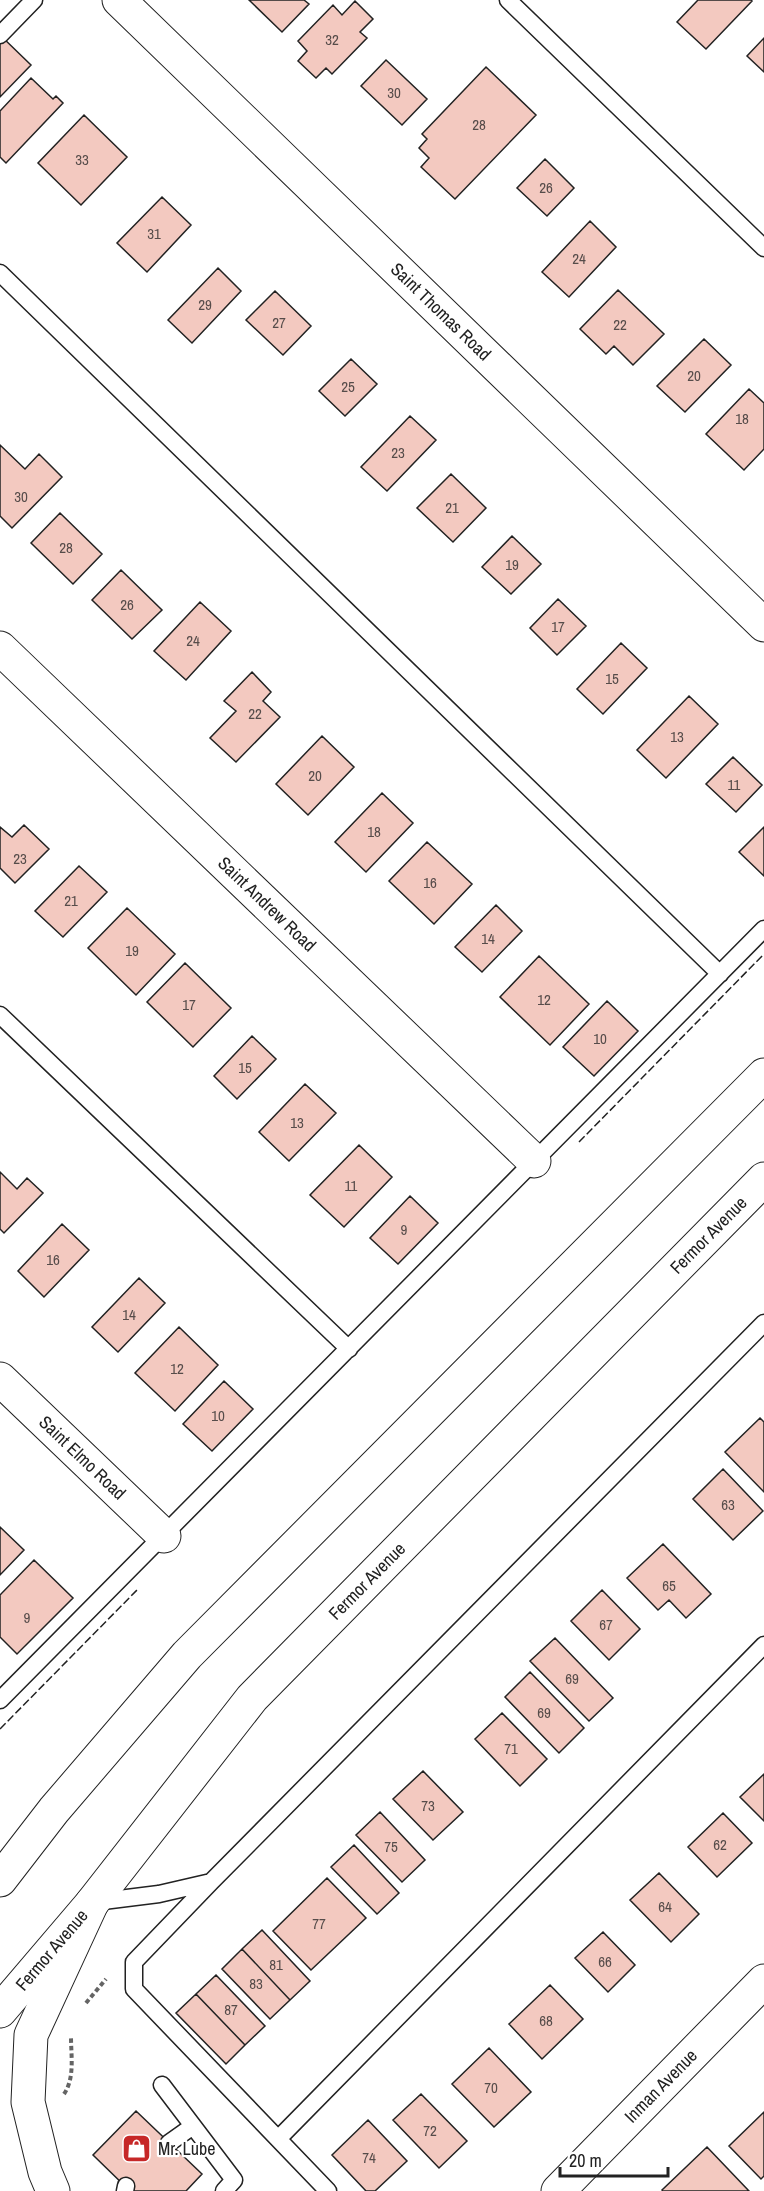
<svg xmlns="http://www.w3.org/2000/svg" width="764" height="2191" viewBox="0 0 764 2191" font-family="'Archivo Narrow',sans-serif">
	<rect width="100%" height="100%" fill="#fff"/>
	<path fill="#f3c9c0" stroke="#222" stroke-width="1.5" d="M 249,0 L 304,0 L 309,4 L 282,32 Z
		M 698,0 L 751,0 L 752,1 L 706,49 L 677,22 Z
		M 355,1 L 373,19 L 360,32 L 367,38 L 332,74 L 326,68 L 316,78 L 298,61 L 307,51 L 298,41 L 333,5 L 342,15 Z
		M 0,35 L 31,65 L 0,97 Z
		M 764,38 L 764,72 L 747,56 Z
		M 386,60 L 427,99 L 402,125 L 361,86 Z
		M 486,67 L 536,115 L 455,199 L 421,167 L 429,158 L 419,148 L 427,139 L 422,134 Z
		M 31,78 L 53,99 L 56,96 L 63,103 L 6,163 L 0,157 L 0,111 Z
		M 84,115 L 127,157 L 81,205 L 38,163 Z
		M 545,159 L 574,188 L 547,216 L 517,188 Z
		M 162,197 L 191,225 L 147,272 L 117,243 Z
		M 590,221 L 616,247 L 569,297 L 542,272 Z
		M 218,268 L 241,291 L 192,343 L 168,320 Z
		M 618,290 L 664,334 L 633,365 L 614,346 L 606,354 L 580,329 Z
		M 275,291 L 311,326 L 283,355 L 246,320 Z
		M 704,339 L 731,365 L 685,412 L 657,386 Z
		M 351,359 L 377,384 L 345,416 L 319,391 Z
		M 749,389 L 764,403 L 764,449 L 744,470 L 706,434 Z
		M 410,416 L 436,440 L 387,491 L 361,467 Z
		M 0,445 L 25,469 L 39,454 L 62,477 L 12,528 L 0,516 Z
		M 451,474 L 486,508 L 453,542 L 417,508 Z
		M 60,513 L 102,554 L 73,584 L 31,543 Z
		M 512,536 L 541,564 L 511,594 L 482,567 Z
		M 121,570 L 162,610 L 132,639 L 92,600 Z
		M 558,599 L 586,626 L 557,655 L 530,628 Z
		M 200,602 L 231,631 L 186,680 L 154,651 Z
		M 621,643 L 647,668 L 603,714 L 577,689 Z
		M 252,672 L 271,692 L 263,701 L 280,717 L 236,762 L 210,738 L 236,711 L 224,701 Z
		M 689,696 L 718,724 L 666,778 L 637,750 Z
		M 322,736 L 354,767 L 308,815 L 276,784 Z
		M 733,757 L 762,785 L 736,812 L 706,784 Z
		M 382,793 L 413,823 L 366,872 L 335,842 Z
		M 24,825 L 49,849 L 15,883 L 0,868 L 0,827 L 12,837 Z
		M 764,827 L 764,876 L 739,852 Z
		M 427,842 L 472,884 L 434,924 L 389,881 Z
		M 79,866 L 107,892 L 63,937 L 35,911 Z
		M 496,905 L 522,931 L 482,972 L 455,947 Z
		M 127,908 L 175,954 L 136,995 L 88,948 Z
		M 539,956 L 589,1004 L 550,1045 L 500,997 Z
		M 185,963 L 231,1008 L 193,1047 L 147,1002 Z
		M 607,1001 L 638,1031 L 594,1076 L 563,1047 Z
		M 252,1036 L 276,1059 L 237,1099 L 214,1076 Z
		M 305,1084 L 336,1113 L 289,1161 L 259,1132 Z
		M 359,1145 L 392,1177 L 344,1227 L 310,1195 Z
		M 0,1172 L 17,1189 L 27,1178 L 43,1193 L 4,1233 L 0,1229 Z
		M 410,1196 L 438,1223 L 398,1264 L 370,1238 Z
		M 62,1224 L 89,1250 L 44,1297 L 18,1271 Z
		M 139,1278 L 165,1303 L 118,1352 L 92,1327 Z
		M 179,1327 L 218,1365 L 175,1411 L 135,1373 Z
		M 224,1381 L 253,1409 L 212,1451 L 183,1424 Z
		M 760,1418 L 764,1422 L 764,1492 L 725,1452 Z
		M 723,1469 L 763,1511 L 733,1540 L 693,1499 Z
		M 0,1527 L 24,1550 L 0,1575 Z
		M 663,1544 L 711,1594 L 686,1618 L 669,1600 L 658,1610 L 627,1578 Z
		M 34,1560 L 73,1598 L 17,1654 L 0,1637 L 0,1595 Z
		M 602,1590 L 640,1629 L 609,1660 L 571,1621 Z
		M 555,1638 L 613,1698 L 589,1721 L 530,1661 Z
		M 530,1672 L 584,1728 L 559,1753 L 505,1697 Z
		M 502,1713 L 547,1759 L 520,1786 L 475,1739 Z
		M 423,1771 L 463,1812 L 433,1840 L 393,1799 Z
		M 764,1774 L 764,1821 L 740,1797 Z
		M 380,1812 L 425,1860 L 402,1882 L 356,1835 Z
		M 723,1813 L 752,1843 L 717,1877 L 688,1847 Z
		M 354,1845 L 399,1893 L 377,1914 L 331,1867 Z
		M 659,1873 L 699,1914 L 671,1942 L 630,1900 Z
		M 327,1878 L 366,1918 L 311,1970 L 273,1931 Z
		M 262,1930 L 310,1981 L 290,2000 L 242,1949 Z
		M 603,1932 L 635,1965 L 608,1992 L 575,1958 Z
		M 242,1949 L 290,2000 L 270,2019 L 222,1969 Z
		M 216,1975 L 265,2026 L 245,2045 L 196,1994 Z
		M 550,1985 L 583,2019 L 542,2059 L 509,2024 Z
		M 196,1994 L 245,2045 L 226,2064 L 176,2013 Z
		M 489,2048 L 531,2092 L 494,2127 L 452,2084 Z
		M 421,2094 L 467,2141 L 439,2168 L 393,2120 Z
		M 136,2111 L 202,2174 L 186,2191 L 130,2191 L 93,2155 Z
		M 764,2112 L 764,2176 L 761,2179 L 729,2146 Z
		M 368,2120 L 407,2161 L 375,2191 L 366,2191 L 332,2155 Z
		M 707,2147 L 749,2191 L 663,2191 L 662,2190 Z"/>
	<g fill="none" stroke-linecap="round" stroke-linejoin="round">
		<defs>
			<path id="lane" d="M 508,0 L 764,248
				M 0,35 L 34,0
				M 0,273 L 720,974
				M 0,1015 L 349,1349
				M 0,1700 L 764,929
				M 95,1902 L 159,1894 L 211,1882
				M 162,2085 L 234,2180 L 224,2191
				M 278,2139 L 764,1645
				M 169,2143 L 193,2126
				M 125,2191 L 126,2186
				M 328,2191 L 134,1989 L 134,1962 L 211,1882 L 764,1323"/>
			<g id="street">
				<path id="s1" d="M 119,0 L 764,625"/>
				<path id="s2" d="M 0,648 L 534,1161"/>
				<path id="s3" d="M 0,1379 L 164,1536"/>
				<path id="s4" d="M 558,2191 L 764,1981"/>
			</g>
			<g id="secondary">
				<path d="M 0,1880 L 54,1810 L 187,1655 L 764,1075"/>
				<path id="s5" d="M 0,2011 L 92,1903 L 252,1698 L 764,1179"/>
			</g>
			<path id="highway" d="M 53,2191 L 45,2172 L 28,2102 L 31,2035 L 92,1903"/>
		</defs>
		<use href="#lane" stroke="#222" stroke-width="19"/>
		<use href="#street" stroke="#222" stroke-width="35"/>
		<use href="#secondary" stroke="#222" stroke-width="35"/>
		<use href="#highway" stroke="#222" stroke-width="35"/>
		<path stroke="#646464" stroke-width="4" stroke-dasharray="4.5 3" stroke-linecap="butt" d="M 86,2003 L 106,1979
			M 64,2094 C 75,2078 71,2056 71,2037"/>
		<use href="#lane" stroke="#fff" stroke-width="16"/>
		<use href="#street" stroke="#fff" stroke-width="33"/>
		<use href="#secondary" stroke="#fff" stroke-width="33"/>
		<use href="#highway" stroke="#fff" stroke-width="33"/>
		<path stroke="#222" stroke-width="1.5" stroke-dasharray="8 3" stroke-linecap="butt" d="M 579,1142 L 764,954
			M 0,1729 L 138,1589"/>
	</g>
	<defs>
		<symbol id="shop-square" viewBox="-11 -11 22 22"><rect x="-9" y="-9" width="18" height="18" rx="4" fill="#c62828" stroke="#fff"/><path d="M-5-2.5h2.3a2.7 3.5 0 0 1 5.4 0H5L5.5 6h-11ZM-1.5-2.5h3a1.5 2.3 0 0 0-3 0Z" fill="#fff"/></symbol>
	</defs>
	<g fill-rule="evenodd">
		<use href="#shop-square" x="120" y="2132" width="33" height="33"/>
	</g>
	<g text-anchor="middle" stroke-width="4.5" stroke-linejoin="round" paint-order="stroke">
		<g font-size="15" fill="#564c4a">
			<text x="332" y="45">32</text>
			<text x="394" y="98">30</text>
			<text x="479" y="130">28</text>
			<text x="82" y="165">33</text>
			<text x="546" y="193">26</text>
			<text x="154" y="239">31</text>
			<text x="579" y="264">24</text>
			<text x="205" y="310">29</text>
			<text x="279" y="328">27</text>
			<text x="620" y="330">22</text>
			<text x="694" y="381">20</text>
			<text x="348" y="392">25</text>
			<text x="742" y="424">18</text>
			<text x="398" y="458">23</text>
			<text x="21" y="502">30</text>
			<text x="452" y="513">21</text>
			<text x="66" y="553">28</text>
			<text x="512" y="570">19</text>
			<text x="127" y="610">26</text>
			<text x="558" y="632">17</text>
			<text x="193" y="646">24</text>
			<text x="612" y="684">15</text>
			<text x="255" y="719">22</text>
			<text x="677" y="742">13</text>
			<text x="315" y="781">20</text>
			<text x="734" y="790">11</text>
			<text x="374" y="837">18</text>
			<text x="20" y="864">23</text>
			<text x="430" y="888">16</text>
			<text x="71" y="906">21</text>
			<text x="488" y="944">14</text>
			<text x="132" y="956">19</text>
			<text x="544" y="1005">12</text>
			<text x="189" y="1010">17</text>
			<text x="600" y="1044">10</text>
			<text x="245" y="1073">15</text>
			<text x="297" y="1128">13</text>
			<text x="351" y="1191">11</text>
			<text x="404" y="1235">9</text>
			<text x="53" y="1265">16</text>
			<text x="129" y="1320">14</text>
			<text x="177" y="1374">12</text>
			<text x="218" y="1421">10</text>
			<text x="728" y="1510">63</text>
			<text x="669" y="1591">65</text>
			<text x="27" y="1623">9</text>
			<text x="606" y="1630">67</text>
			<text x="572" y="1684">69</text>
			<text x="544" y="1718">69</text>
			<text x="511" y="1754">71</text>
			<text x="428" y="1811">73</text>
			<text x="720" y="1850">62</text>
			<text x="391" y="1852">75</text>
			<text x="665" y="1912">64</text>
			<text x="319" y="1929">77</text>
			<text x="605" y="1967">66</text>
			<text x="276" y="1970">81</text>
			<text x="256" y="1989">83</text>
			<text x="231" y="2015">87</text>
			<text x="546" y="2026">68</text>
			<text x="491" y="2093">70</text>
			<text x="430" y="2136">72</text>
			<text x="369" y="2163">74</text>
		</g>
		<g font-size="18" fill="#222" stroke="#fff">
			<text dy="6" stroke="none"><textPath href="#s1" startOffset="448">Saint Thomas Road</textPath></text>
			<text dy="6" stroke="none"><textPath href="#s2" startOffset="370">Saint Andrew Road</textPath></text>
			<text dy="6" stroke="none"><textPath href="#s5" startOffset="1052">Fermor Avenue</textPath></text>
			<text dy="6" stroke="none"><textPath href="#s3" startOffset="114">Saint Elmo Road</textPath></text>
			<text dy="6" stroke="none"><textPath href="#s5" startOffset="566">Fermor Avenue</textPath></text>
			<text dy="6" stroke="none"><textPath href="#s5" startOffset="80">Fermor Avenue</textPath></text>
			<text dy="6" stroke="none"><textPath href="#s4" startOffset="147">Inman Avenue</textPath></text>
		</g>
		<g font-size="18" fill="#222" stroke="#fff" text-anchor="start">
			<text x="158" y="2155">Mr. Lube</text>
		</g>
	</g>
	<path d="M560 2167v9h108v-9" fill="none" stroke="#222222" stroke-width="3"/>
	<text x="569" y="2167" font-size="18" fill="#222222" stroke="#ffffff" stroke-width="4.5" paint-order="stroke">20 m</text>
</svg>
